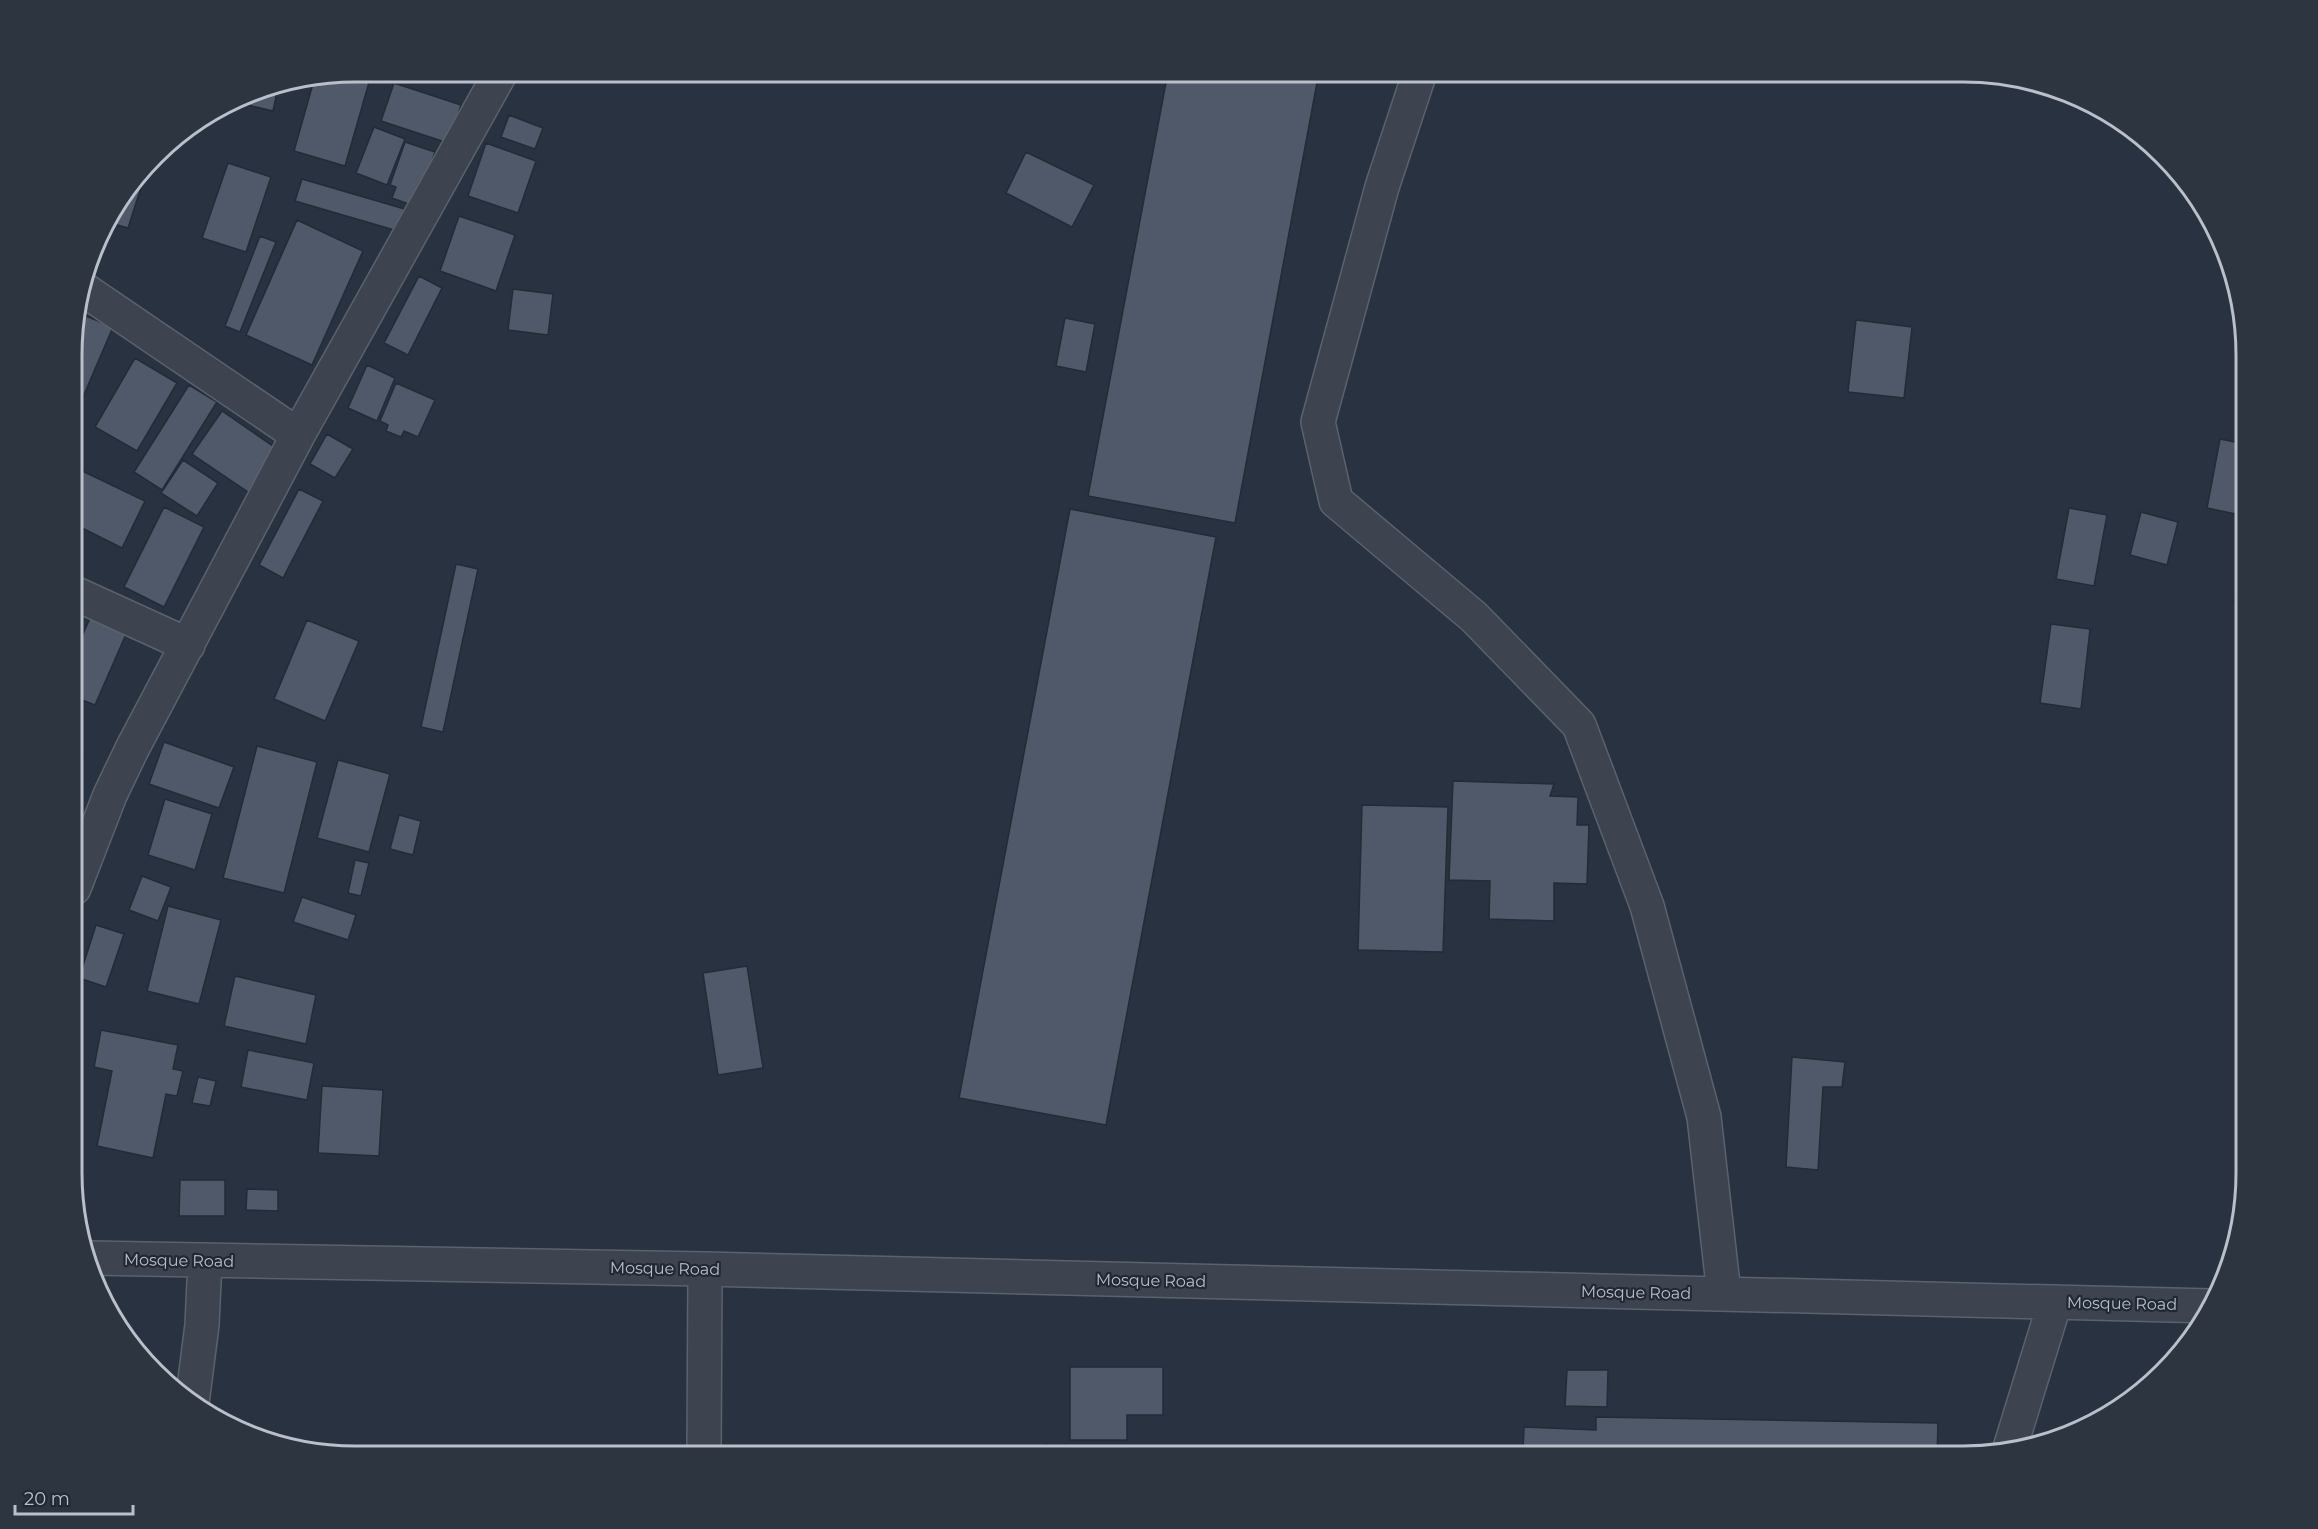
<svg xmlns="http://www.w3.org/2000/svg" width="2318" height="1529" viewBox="0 0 2318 1529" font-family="Montserrat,sans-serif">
	<rect width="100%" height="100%" fill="#293240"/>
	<path fill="#4f5969" stroke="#232b37" stroke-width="1.5" d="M 355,72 L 372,72 L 345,166 L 294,151 L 314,80 Z
		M 1168,72 L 1319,72 L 1235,523 L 1088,496 Z
		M 394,83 L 461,105 L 448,143 L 381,121 Z
		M 278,87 L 273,111 L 234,102 L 247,93 Z
		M 509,115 L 543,128 L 535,149 L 501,137 Z
		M 374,127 L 405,139 L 387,185 L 356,173 Z
		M 405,142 L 435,152 L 417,207 L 392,198 L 396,187 L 390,185 Z
		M 486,143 L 536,161 L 518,213 L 468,196 Z
		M 1026,152 L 1094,185 L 1072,227 L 1006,193 Z
		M 228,163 L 271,177 L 246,252 L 202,238 Z
		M 146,172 L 128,228 L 107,222 Z
		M 302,179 L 408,210 L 401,232 L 295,201 Z
		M 459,216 L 515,235 L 496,291 L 440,271 Z
		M 297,220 L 363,251 L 312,365 L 246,335 Z
		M 260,236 L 276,242 L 240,332 L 225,326 Z
		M 419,276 L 442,288 L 408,355 L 384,343 Z
		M 513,289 L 553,294 L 548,335 L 508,330 Z
		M 76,312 L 113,327 L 74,418 L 74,319 Z
		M 1065,318 L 1095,324 L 1086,372 L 1056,366 Z
		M 1856,320 L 1912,327 L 1904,398 L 1848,392 Z
		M 135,358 L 177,383 L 137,451 L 95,427 Z
		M 367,365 L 395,378 L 377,421 L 348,408 Z
		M 396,383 L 435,400 L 418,437 L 404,431 L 401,437 L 386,431 L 388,425 L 380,421 Z
		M 189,385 L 217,402 L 162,490 L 134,472 Z
		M 222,411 L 283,453 L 254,496 L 192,454 Z
		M 327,434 L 353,449 L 335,478 L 310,464 Z
		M 2220,439 L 2245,444 L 2245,516 L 2207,508 Z
		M 183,460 L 218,483 L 197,516 L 161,493 Z
		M 74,467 L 145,501 L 122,548 L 74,524 Z
		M 299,489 L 323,501 L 283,578 L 259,565 Z
		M 164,507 L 204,527 L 164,607 L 124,587 Z
		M 2069,508 L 2107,515 L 2094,586 L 2056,579 Z
		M 1070,509 L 1216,537 L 1106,1125 L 959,1098 Z
		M 2141,512 L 2178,522 L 2167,565 L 2130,555 Z
		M 2245,553 L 2245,604 L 2234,602 Z
		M 456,564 L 478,569 L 443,732 L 421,727 Z
		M 91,616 L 127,632 L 95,705 L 74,697 L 74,654 Z
		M 307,620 L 359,641 L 325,721 L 274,699 Z
		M 2051,624 L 2090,629 L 2081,709 L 2040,703 Z
		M 164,742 L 234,767 L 219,808 L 149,784 Z
		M 257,746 L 317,762 L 284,893 L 223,878 Z
		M 74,749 L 85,754 L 74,779 Z
		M 338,760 L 390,774 L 369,852 L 317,838 Z
		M 1453,781 L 1554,784 L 1550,796 L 1578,797 L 1577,825 L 1589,825 L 1587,884 L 1554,883 L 1554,921 L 1489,919 L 1490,881 L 1449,880 Z
		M 165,799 L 212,814 L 195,870 L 148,855 Z
		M 1362,805 L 1448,807 L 1443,952 L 1358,950 Z
		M 399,815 L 421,821 L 413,855 L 390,849 Z
		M 355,860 L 369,863 L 361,896 L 348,893 Z
		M 142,876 L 171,887 L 158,921 L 129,910 Z
		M 302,897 L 356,915 L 348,940 L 293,922 Z
		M 168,906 L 221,920 L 199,1004 L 147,991 Z
		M 96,925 L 124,934 L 106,987 L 79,978 Z
		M 747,966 L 763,1068 L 718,1075 L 703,973 Z
		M 235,976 L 316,995 L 306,1044 L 224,1026 Z
		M 101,1030 L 178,1045 L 173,1069 L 183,1071 L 177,1096 L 166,1094 L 153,1158 L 97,1146 L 112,1071 L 94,1067 Z
		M 248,1050 L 314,1063 L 307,1100 L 241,1087 Z
		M 1792,1057 L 1845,1062 L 1842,1087 L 1823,1087 L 1818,1170 L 1786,1167 Z
		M 198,1077 L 216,1081 L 210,1106 L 192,1103 Z
		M 322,1086 L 383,1090 L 379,1156 L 318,1153 Z
		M 180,1180 L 225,1180 L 225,1216 L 179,1216 Z
		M 247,1189 L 278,1190 L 278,1211 L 246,1210 Z
		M 1070,1367 L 1163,1367 L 1163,1415 L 1127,1415 L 1127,1440 L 1070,1440 Z
		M 1567,1370 L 1608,1370 L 1607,1407 L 1565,1406 Z
		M 1596,1417 L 1938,1423 L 1937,1456 L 1549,1457 L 1549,1452 L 1523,1451 L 1524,1427 L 1596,1430 Z
		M 1045,1444 L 1068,1457 L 1037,1457 Z
		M 1401,1453 L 1401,1457 L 1336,1457 Z"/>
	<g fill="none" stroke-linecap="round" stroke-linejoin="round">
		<defs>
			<path id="minor" d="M 1420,72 L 1382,187 L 1318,422 L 1336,501 L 1474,617 L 1579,725 L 1647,906 L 1704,1117 L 1724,1294
				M 83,289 L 298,435
				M 74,593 L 188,645
				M 74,888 L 110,795 L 132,749 L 298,435 L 501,72
				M 90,1258 L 705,1269 L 2211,1306
				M 192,1403 L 202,1325 L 205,1260
				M 2010,1448 L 2055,1302
				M 704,1457 L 705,1269"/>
		</defs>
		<use href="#minor" stroke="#5a626d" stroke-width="36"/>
		<use href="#minor" stroke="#3d4450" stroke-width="33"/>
	</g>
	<g text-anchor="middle" stroke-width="4.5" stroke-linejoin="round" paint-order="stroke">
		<g font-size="16" fill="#b9c0ca" stroke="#212935">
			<text transform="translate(179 1260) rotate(1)" y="6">Mosque Road</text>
			<text transform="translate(665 1268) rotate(1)" y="6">Mosque Road</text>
			<text transform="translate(1151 1280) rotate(1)" y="6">Mosque Road</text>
			<text transform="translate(1636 1292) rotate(1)" y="6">Mosque Road</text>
			<text transform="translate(2122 1303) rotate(1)" y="6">Mosque Road</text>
		</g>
	</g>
	<path d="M0 0H2318V1529H0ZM355 82H1963A273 273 0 0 1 2236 355V1173A273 273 0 0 1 1963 1446H355A273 273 0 0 1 82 1173V355A273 273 0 0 1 355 82Z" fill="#2d3541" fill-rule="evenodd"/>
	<path fill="none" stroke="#b9c0ca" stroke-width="3" d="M355 82H1963A273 273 0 0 1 2236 355V1173A273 273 0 0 1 1963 1446H355A273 273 0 0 1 82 1173V355A273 273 0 0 1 355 82Z"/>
	<path d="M15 1505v9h118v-9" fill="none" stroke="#b9c0ca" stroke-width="3"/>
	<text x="24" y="1505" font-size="18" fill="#b9c0ca" stroke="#212935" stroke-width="4.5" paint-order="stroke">20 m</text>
</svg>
